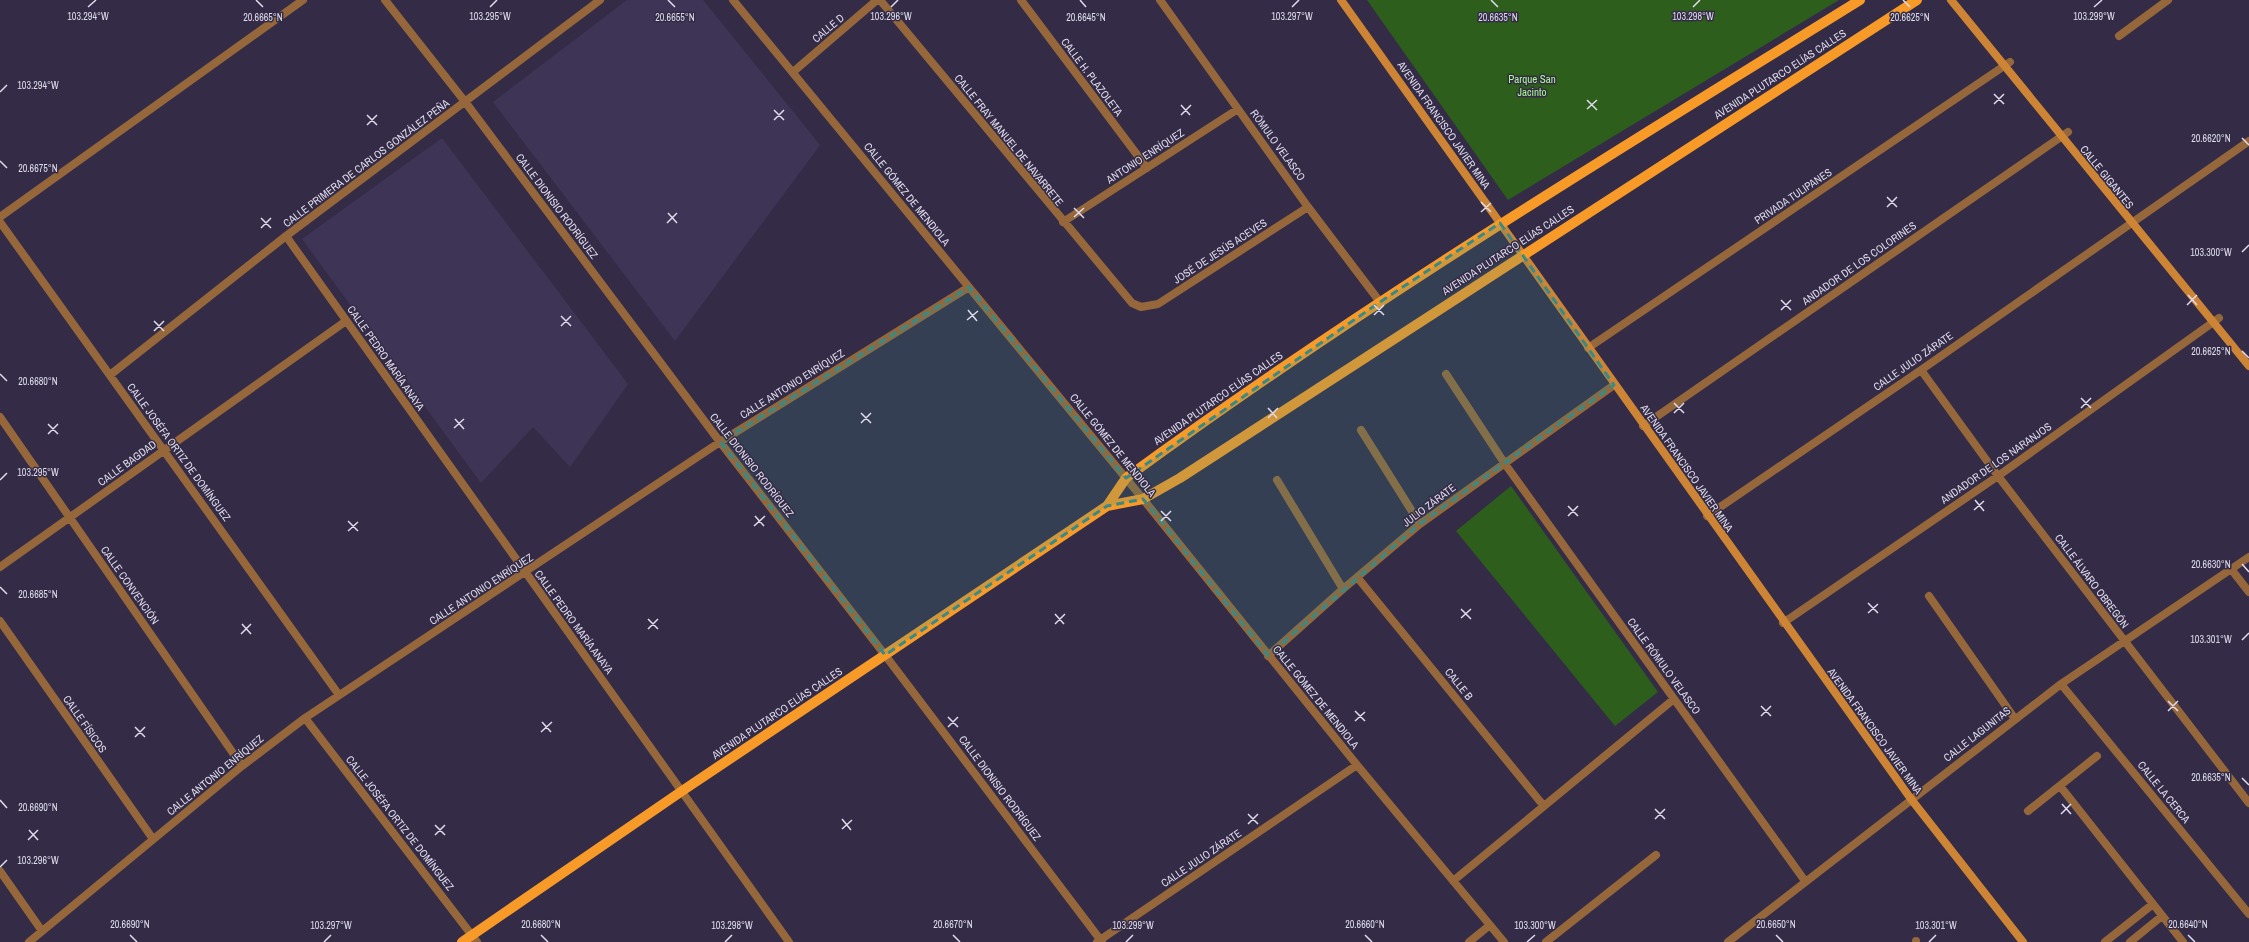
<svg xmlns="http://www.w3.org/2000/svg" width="2249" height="942" viewBox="0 0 2249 942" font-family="'Archivo Narrow',sans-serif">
	<rect width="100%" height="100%" fill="#342c47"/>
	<path fill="#3e3456" d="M 627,0 L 703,0 L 820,145 L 675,341 L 493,102 Z
		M 442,138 L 628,384 L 570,467 L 533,427 L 481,483 L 302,239 Z"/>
	<path fill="#2e5e1b" d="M 1367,0 L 1839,0 L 1508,200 Z
		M 1511,486 L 1658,692 L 1615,726 L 1456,531 Z"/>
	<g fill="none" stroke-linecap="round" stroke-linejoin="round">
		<path stroke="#95673a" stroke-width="8" d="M 385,0 L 466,103 L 720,442 L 885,655 L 1102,942
			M 733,0 L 1143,499 L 1357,765 L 1504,942
			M 880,0 L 1132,303 L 1141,307 L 1158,304 L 1308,207
			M 1021,0 L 1147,168
			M 1160,0 L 1308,207 L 1380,302
			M 2119,36 L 2168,0
			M 793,72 L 877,0
			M 0,217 L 303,0
			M 0,222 L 339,695
			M 1063,222 L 1238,109
			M 286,236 L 789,942
			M 1588,348 L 2010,62
			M 1921,370 L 1998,476 L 2249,803
			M 1446,374 L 1505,464 L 1805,881
			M 110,375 L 286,236 L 600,0
			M 0,417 L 242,766
			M 1643,426 L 2068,132
			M 1361,430 L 1420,524
			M 1277,480 L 1343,589
			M 1707,516 L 1921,370 L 2249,141
			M 0,567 L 346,321
			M 2231,569 L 2249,592
			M 1357,577 L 1543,805
			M 1929,596 L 2015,719
			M 0,621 L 153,839
			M 1783,623 L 1998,476 L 2219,318
			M 1268,656 L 1343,589 L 1420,524 L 1614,385
			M 2061,684 L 2249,914
			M 305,718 L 477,942
			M 2060,786 L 2183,942
			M 2028,811 L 2097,756
			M 0,871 L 42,931
			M 1453,881 L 1674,699
			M 29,942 L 242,766 L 305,718 L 720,442 L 969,287
			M 1097,942 L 1357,765
			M 1469,942 L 1490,925
			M 1546,942 L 1656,855
			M 1728,942 L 2061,684 L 2249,557
			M 1916,942 L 1916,941
			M 2105,942 L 2153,904
			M 2130,942 L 2162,916"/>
		<path stroke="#cd8434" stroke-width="8" d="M 1341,0 L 1911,799 L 2023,942
			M 1951,0 L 2249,366"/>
		<path stroke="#f89a28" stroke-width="10" d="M 1107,506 L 1143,499 L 1180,478 L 1917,0
			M 462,942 L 682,791 L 1107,506 L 1126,478 C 1362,305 1612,154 1860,0"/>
	</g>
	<path fill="#398a87" fill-opacity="0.2" stroke="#398a87" stroke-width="3" stroke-dasharray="8 5" stroke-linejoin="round" d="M 1500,223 L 1614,385 L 1420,524 L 1268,656 L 1143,499 L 1107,506 L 885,655 L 720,442 L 969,287 L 1126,478 L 1380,302 Z"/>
	<path fill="none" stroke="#dfdbec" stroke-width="1.5" d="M 256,0 L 263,7M 668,0 L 675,7M 1080,0 L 1086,7M 1491,0 L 1498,7M 1903,0 L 1910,7M 88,7 L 96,0M 490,7 L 497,0M 891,7 L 898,0M 1292,7 L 1299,0M 1693,7 L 1700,0M 2094,7 L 2102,0M 0,92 L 7,85M 1994,94 L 2004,104M 1587,100 L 1597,110M 1994,104 L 2004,94M 1181,105 L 1190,115M 1587,109 L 1597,100M 774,110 L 784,120M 367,115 L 377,125M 1181,115 L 1191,105M 774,120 L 784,110M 367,125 L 377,115M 2242,138 L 2249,145M 0,161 L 7,168M 1887,197 L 1897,207M 1481,202 L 1491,212M 1887,207 L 1897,197M 1074,208 L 1084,218M 1481,212 L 1491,203M 668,213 L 677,223M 1074,217 L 1084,208M 261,218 L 271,228M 667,223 L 677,213M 261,228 L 271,218M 2242,252 L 2249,245M 2188,295 L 2197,305M 1781,300 L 1791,310M 1374,305 L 1384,315M 2187,305 L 2197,295M 968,310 L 977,321M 1781,310 L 1791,300M 1374,315 L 1384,305M 561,316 L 571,326M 967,320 L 978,311M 154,321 L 164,331M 561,326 L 571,316M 154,331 L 164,321M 2242,351 L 2249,358M 0,374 L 7,381M 2081,398 L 2091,408M 1674,403 L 1684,413M 1268,408 L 1277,418M 2081,408 L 2091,398M 861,413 L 871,423M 1674,413 L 1684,403M 1268,418 L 1278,408M 455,419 L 464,429M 861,423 L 871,413M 48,424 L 58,434M 454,428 L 464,419M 48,434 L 58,424M 0,480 L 7,473M 1975,500 L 1984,511M 1568,506 L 1578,516M 1974,510 L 1984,501M 1161,511 L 1171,521M 755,516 L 764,526M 1568,516 L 1578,506M 348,521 L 358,531M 1161,521 L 1171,511M 754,526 L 765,516M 348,531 L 358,522M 2242,564 L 2249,572M 0,587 L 7,594M 1868,603 L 1878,613M 1461,609 L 1471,619M 1868,613 L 1878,604M 1055,614 L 1064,624M 1461,618 L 1471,609M 648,619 L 658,629M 242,624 L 251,634M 1055,624 L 1065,614M 648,629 L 658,619M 241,634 L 251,624M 2242,640 L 2249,633M 2168,701 L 2178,711M 1761,706 L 1771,716M 1355,711 L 1365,721M 2168,711 L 2178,701M 1761,716 L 1771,706M 948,717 L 958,727M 1355,721 L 1365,712M 542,722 L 551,732M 135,727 L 145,737M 948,727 L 958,717M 541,732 L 552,722M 135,737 L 145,727M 2242,778 L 2249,785M 0,800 L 7,808M 2062,804 L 2071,814M 1655,809 L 1665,819M 1248,814 L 1258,824M 2061,814 L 2071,804M 842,819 L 851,830M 1655,819 L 1665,809M 1248,824 L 1258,814M 435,825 L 445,835M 842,829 L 852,820M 29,830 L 38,840M 435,835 L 445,825M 28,840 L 38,830M 0,867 L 7,860M 130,935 L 137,942M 541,935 L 548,942M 953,935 L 960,942M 1365,935 L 1372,942M 1776,935 L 1783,942M 2188,935 L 2195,942M 324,942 L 331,935M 725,942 L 732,935M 1126,942 L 1133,935M 1527,942 L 1535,935M 1929,942 L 1936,935"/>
	<g text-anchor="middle" stroke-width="3" stroke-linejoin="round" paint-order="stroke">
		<g font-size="11" fill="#dfdbec" stroke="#342c47">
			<text transform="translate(828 28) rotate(-40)" y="4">CALLE D</text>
			<text transform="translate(1780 74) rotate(-33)" y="4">AVENIDA PLUTARCO ELÍAS CALLES</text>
			<text transform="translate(1092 77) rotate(53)" y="4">CALLE H. PLAZOLETA</text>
			<text transform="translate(1444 125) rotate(55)" y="4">AVENIDA FRANCISCO JAVIER MINA</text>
			<text transform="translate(1009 140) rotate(51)" y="4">CALLE FRAY MANUEL DE NAVARRETE</text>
			<text transform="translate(1278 145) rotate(54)" y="4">RÓMULO VELASCO</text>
			<text transform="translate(1145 156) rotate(-33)" y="4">ANTONIO ENRÍQUEZ</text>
			<text transform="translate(366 163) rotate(-37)" y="4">CALLE PRIMERA DE CARLOS GONZÁLEZ PEÑA</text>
			<text transform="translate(2107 177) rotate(51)" y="4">CALLE GIGANTES</text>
			<text transform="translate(907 194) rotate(51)" y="4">CALLE GÓMEZ DE MENDIOLA</text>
			<text transform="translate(1793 196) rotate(-34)" y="4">PRIVADA TULIPANES</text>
			<text transform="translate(557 206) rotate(53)" y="4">CALLE DIONISIO RODRÍGUEZ</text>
			<text transform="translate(1508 250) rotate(-33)" y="4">AVENIDA PLUTARCO ELÍAS CALLES</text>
			<text transform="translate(1220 251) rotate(-33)" y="4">JOSÉ DE JESÚS ACEVES</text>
			<text transform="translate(1859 263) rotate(-35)" y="4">ANDADOR DE LOS COLORINES</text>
			<text transform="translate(386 358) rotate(55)" y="4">CALLE PEDRO MARÍA ANAYA</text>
			<text transform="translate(1913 361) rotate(-35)" y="4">CALLE JULIO ZÁRATE</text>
			<text transform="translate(792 384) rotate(-32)" y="4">CALLE ANTONIO ENRÍQUEZ</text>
			<text transform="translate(1218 398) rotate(-35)" y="4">AVENIDA PLUTARCO ELÍAS CALLES</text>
			<text transform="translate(1113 445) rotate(51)" y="4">CALLE GÓMEZ DE MENDIOLA</text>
			<text transform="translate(179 452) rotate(54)" y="4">CALLE JOSÉFA ORTIZ DE DOMÍNGUEZ</text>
			<text transform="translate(127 463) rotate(-36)" y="4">CALLE BAGDAD</text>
			<text transform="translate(1996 463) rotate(-35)" y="4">ANDADOR DE LOS NARANJOS</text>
			<text transform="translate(752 465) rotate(52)" y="4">CALLE DIONISIO RODRÍGUEZ</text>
			<text transform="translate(1687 468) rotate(55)" y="4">AVENIDA FRANCISCO JAVIER MINA</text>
			<text transform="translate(1429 505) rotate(-37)" y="4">JULIO ZÁRATE</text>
			<text transform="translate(2092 581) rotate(53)" y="4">CALLE ÁLVARO OBREGÓN</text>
			<text transform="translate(130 585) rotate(55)" y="4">CALLE CONVENCIÓN</text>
			<text transform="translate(481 589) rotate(-33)" y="4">CALLE ANTONIO ENRÍQUEZ</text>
			<text transform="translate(574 622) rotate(54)" y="4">CALLE PEDRO MARÍA ANAYA</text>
			<text transform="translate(1664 666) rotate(54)" y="4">CALLE RÓMULO VELASCO</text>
			<text transform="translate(1459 684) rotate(51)" y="4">CALLE B</text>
			<text transform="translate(1316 697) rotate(51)" y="4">CALLE GÓMEZ DE MENDIOLA</text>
			<text transform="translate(777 713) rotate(-34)" y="4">AVENIDA PLUTARCO ELÍAS CALLES</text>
			<text transform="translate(85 724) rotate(55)" y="4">CALLE FÍSICOS</text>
			<text transform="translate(1875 731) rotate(54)" y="4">AVENIDA FRANCISCO JAVIER MINA</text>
			<text transform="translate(1977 734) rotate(-38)" y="4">CALLE LAGUNITAS</text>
			<text transform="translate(215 775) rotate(-39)" y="4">CALLE ANTONIO ENRÍQUEZ</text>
			<text transform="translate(1000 788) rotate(53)" y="4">CALLE DIONISIO RODRÍGUEZ</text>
			<text transform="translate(2164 792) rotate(51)" y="4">CALLE LA CERCA</text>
			<text transform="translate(400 823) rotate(52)" y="4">CALLE JOSÉFA ORTIZ DE DOMÍNGUEZ</text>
			<text transform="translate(1201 858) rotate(-34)" y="4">CALLE JULIO ZÁRATE</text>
		</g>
		<g font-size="11" fill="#aaf98f" stroke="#342c47">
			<text x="1532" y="83">Parque San<tspan x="1532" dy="13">Jacinto</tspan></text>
		</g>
	</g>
	<g font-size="10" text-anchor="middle" fill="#dfdbec" stroke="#342c47" stroke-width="3" stroke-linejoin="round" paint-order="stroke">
		<text x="88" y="20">103.294°W</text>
		<text x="490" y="20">103.295°W</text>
		<text x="891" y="20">103.296°W</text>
		<text x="1292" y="20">103.297°W</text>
		<text x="1693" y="20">103.298°W</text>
		<text x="2094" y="20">103.299°W</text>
		<text x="263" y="21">20.6665°N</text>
		<text x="675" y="21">20.6655°N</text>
		<text x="1086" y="21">20.6645°N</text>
		<text x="1498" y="21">20.6635°N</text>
		<text x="1910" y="21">20.6625°N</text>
		<text x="38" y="89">103.294°W</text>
		<text x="2211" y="142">20.6620°N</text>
		<text x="38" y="172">20.6675°N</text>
		<text x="2211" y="256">103.300°W</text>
		<text x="2211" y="355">20.6625°N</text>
		<text x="38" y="385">20.6680°N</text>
		<text x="38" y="476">103.295°W</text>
		<text x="2211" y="568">20.6630°N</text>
		<text x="38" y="598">20.6685°N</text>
		<text x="2211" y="643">103.301°W</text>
		<text x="2211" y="781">20.6635°N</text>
		<text x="38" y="811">20.6690°N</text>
		<text x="38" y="864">103.296°W</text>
		<text x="130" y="928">20.6690°N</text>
		<text x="541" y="928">20.6680°N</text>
		<text x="953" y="928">20.6670°N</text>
		<text x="1365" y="928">20.6660°N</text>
		<text x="1776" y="928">20.6650°N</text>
		<text x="2188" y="928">20.6640°N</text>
		<text x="331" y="929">103.297°W</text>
		<text x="732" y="929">103.298°W</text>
		<text x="1133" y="929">103.299°W</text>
		<text x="1535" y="929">103.300°W</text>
		<text x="1936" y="929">103.301°W</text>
	</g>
</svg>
